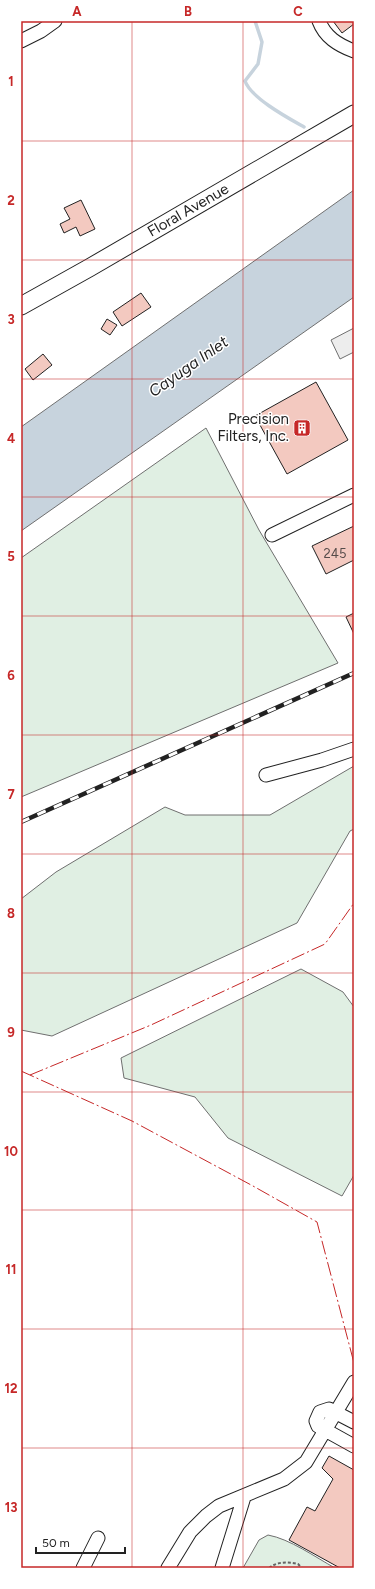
<svg xmlns="http://www.w3.org/2000/svg" width="375" height="1589" viewBox="0 0 375 1589" font-family="Figtree,sans-serif">
	<rect width="100%" height="100%" fill="#fff"/>
	<path fill="#e0efe3" stroke="#6f6f6f" d="M 206,428 L 259,530 L 338,663 L 21,797 L 21,558 Z
		M 354,766 L 354,829 L 350,831 L 297,923 L 52,1036 L 21,1030 L 21,899 L 56,872 L 165,807 L 185,815 L 270,815 Z
		M 301,969 L 343,992 L 354,1007 L 354,1175 L 342,1196 L 228,1138 L 195,1097 L 124,1078 L 121,1058 Z
		M 268,1535 C 290,1539 315,1557 335,1568 L 243,1568 L 259,1540 Z"/>
	<path fill="#ededed" stroke="#6f6f6f" d="M 354,328 L 354,352 L 340,359 L 331,340 Z"/>
	<path fill="#c7d3dd" stroke="#6f6f6f" d="M 354,190 L 354,297 L 21,531 L 21,427 Z"/>
	<g fill="none" stroke-linecap="round" stroke-linejoin="round">
		<path stroke="#c7d3dd" stroke-width="3.5" d="M 255,21 L 262,42 L 258,64 L 245,81 C 251,98 288,118 304,127"/>
	</g>
	<path fill="#f3c9c0" stroke="#222" d="M 333,21 L 354,21 L 354,24 L 342,33 Z
		M 81,200 L 95,229 L 80,236 L 76,227 L 64,233 L 60,224 L 70,219 L 64,208 Z
		M 141,293 L 151,307 L 122,326 L 113,312 Z
		M 107,319 L 117,325 L 110,335 L 101,329 Z
		M 43,354 L 52,365 L 33,380 L 25,369 Z
		M 316,382 L 348,440 L 287,474 L 255,416 Z
		M 354,526 L 354,560 L 326,574 L 312,546 Z
		M 354,613 L 354,634 L 346,617 Z
		M 329,1456 L 354,1470 L 354,1568 L 340,1568 L 289,1540 L 307,1507 L 315,1511 L 333,1479 L 322,1468 Z"/>
	<g fill="none" stroke-linecap="round" stroke-linejoin="round">
		<defs>
			<path id="minor" d="M 319,21 C 325,37 338,45 354,51
				M 21,41 L 41,31 L 55,21
				M 272,535 L 354,495
				M 266,775 L 322,760 L 354,749
				M 354,1422 L 329,1409 L 320,1412 L 316,1421 L 318,1426 L 354,1446
				M 83,1568 L 98,1538
				M 168,1568 L 190,1532 L 206,1516 L 219,1506 L 284,1479 L 306,1462 L 354,1382
				M 222,1568 L 244,1497"/>
			<path id="major" d="M 21,306 L 89,268 L 354,114"/>
		</defs>
		<use href="#minor" stroke="#222" stroke-width="15"/>
		<use href="#major" stroke="#222" stroke-width="19"/>
		<path stroke="#646464" stroke-width="2" stroke-dasharray="3 2" stroke-linecap="butt" d="M 269,1568 C 278,1561 288,1562 298,1564 L 302,1568"/>
		<use href="#minor" stroke="#fff" stroke-width="13"/>
		<use href="#major" stroke="#fff" stroke-width="17"/>
		<defs>
			<path id="rail" d="M 21,822 L 354,673"/>
		</defs>
		<use href="#rail" stroke="#222" stroke-width="4.5"/>
		<use href="#rail" stroke="#fff" stroke-width="3" stroke-dasharray="9" stroke-linecap="butt"/>
		<path stroke="#c62828" stroke-width="1" stroke-dasharray="14 3 2 3" stroke-linecap="butt" d="M 21,1071 L 132,1121 L 253,1186 L 317,1222 L 354,1363
			M 30,1075 L 151,1025 L 325,944 L 354,903"/>
	</g>
	<path fill="none" stroke="#c62828" stroke-width="1" stroke-opacity="0.55" d="M 132,21 L 132,1568M 243,21 L 243,1568M 21,141 L 354,141M 21,260 L 354,260M 21,379 L 354,379M 21,497 L 354,497M 21,616 L 354,616M 21,735 L 354,735M 21,854 L 354,854M 21,973 L 354,973M 21,1092 L 354,1092M 21,1210 L 354,1210M 21,1329 L 354,1329M 21,1448 L 354,1448"/>
	<defs>
		<symbol id="building-square" viewBox="-11 -11 22 22"><rect x="-9" y="-9" width="18" height="18" rx="4" fill="#c62828" stroke="#fff"/><path d="M-4-6H4V6H1V3H-1V6H-4ZM-2.5-4.3h1.7v1.8h-1.7ZM.8-4.3h1.7v1.8H.8ZM-2.5-1h1.7V.8h-1.7ZM.8-1h1.7V.8H.8Z" fill="#fff"/></symbol>
	</defs>
	<g fill-rule="evenodd">
		<use href="#building-square" x="292" y="418" width="20" height="20"/>
	</g>
	<g text-anchor="middle" stroke-width="3" stroke-linejoin="round" paint-order="stroke">
		<g font-size="13" fill="#564c4a">
			<text x="335" y="558">245</text>
		</g>
		<g font-size="15" fill="#222" stroke="#fff">
			<text transform="translate(188 210) rotate(-30)" y="5">Floral Avenue</text>
		</g>
		<g font-size="15" fill="#222" stroke="#fff" text-anchor="end">
			<text x="289" y="424">Precision<tspan x="289" dy="17">Filters, Inc.</tspan></text>
		</g>
		<g font-size="16" font-style="italic" fill="#222" stroke="#fff">
			<text transform="translate(188 366) rotate(-35)" y="6">Cayuga Inlet</text>
		</g>
	</g>
	<rect width="375" height="1589" fill="none" stroke="#ffffff" stroke-width="44"/>
	<path d="M36 1547v6h89v-6" fill="none" stroke="#222222" stroke-width="2"/>
	<text x="42" y="1547" font-size="12" fill="#222222" stroke="#ffffff" stroke-width="3" paint-order="stroke">50 m</text>
	<rect x="22" y="22" width="331" height="1545" fill="none" stroke="#c62828" stroke-width="1.5"/>
	<g font-size="13" text-anchor="middle" font-weight="bold" fill="#c62828">
		<text x="77" y="16">A</text>
		<text x="188" y="16">B</text>
		<text x="298" y="16">C</text>
		<text x="11" y="86">1</text>
		<text x="11" y="205">2</text>
		<text x="11" y="324">3</text>
		<text x="11" y="443">4</text>
		<text x="11" y="561">5</text>
		<text x="11" y="680">6</text>
		<text x="11" y="799">7</text>
		<text x="11" y="918">8</text>
		<text x="11" y="1037">9</text>
		<text x="11" y="1156">10</text>
		<text x="11" y="1274">11</text>
		<text x="11" y="1393">12</text>
		<text x="11" y="1512">13</text>
	</g>
</svg>
